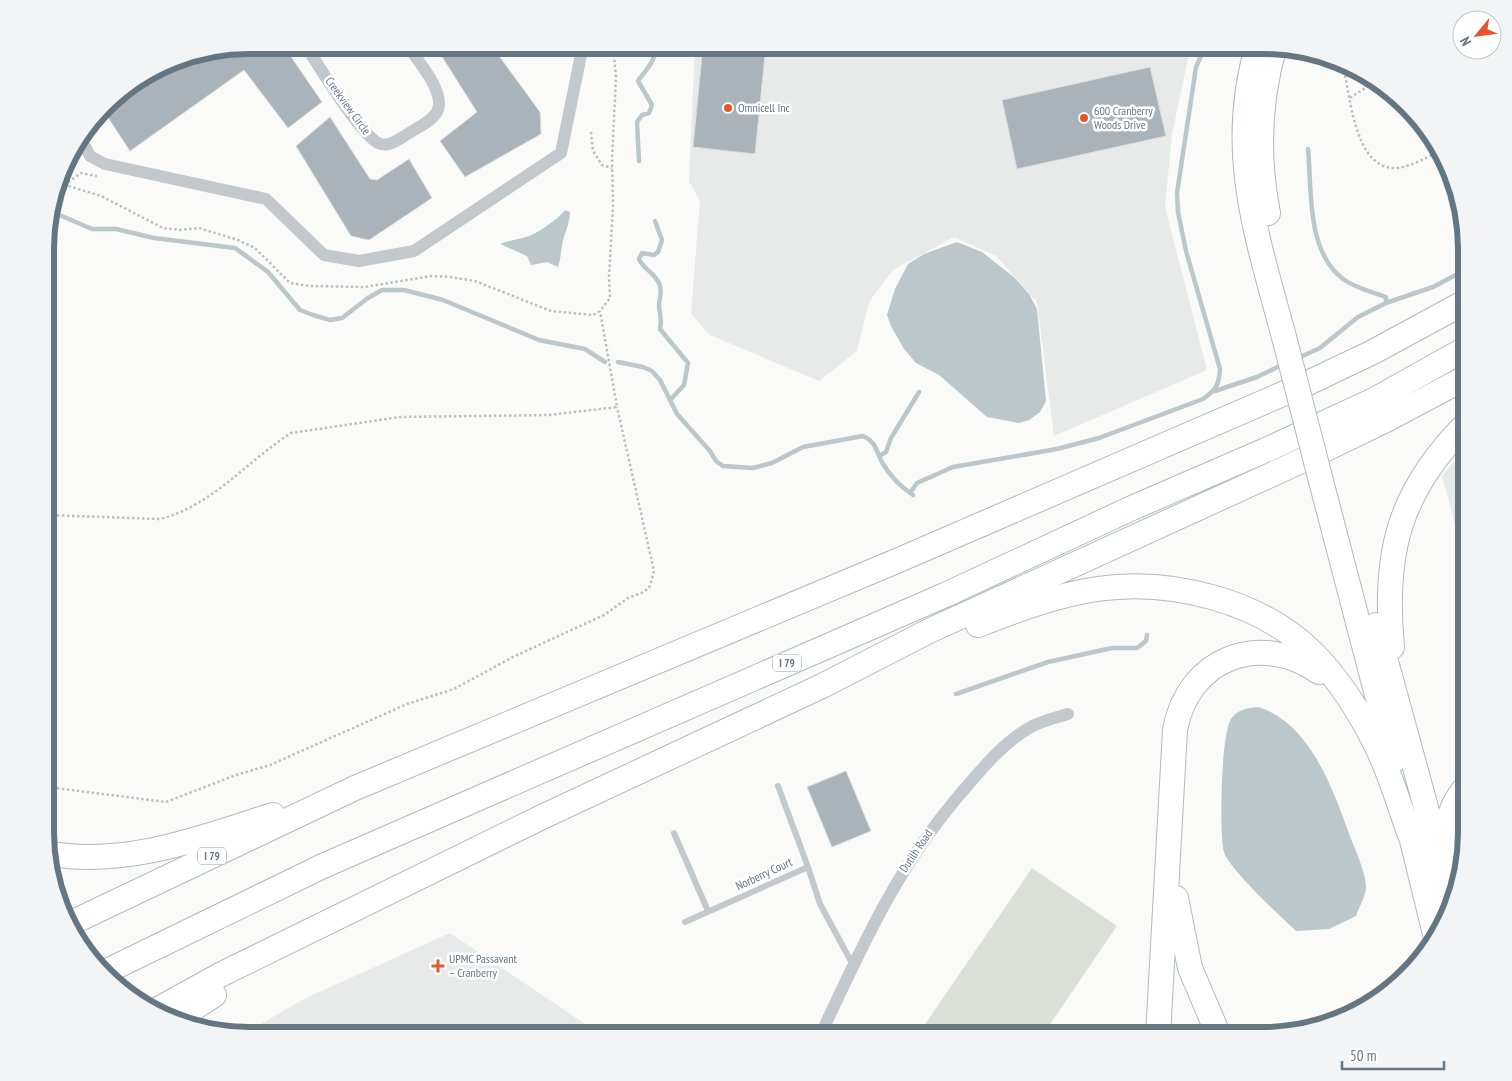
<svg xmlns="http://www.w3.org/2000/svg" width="1512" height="1081" viewBox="0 0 1512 1081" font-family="'PT Sans Narrow',sans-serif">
	<rect width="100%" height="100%" fill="#fafaf8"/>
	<path fill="#e8e9e9" d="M 695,45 L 1191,45 L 1172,134 L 1165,207 L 1207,370 L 1054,436 L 1037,302 L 996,256 L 954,237 L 893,270 L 869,302 L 857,351 L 819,381 L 710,335 L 691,314 L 700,201 L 689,181 Z
		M 1467,446 L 1467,548 L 1458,536 L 1442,476 Z
		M 450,933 L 603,1036 L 240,1036 L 304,999 Z"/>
	<path fill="#dadfd7" d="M 1032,868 L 1117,926 L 1042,1036 L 917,1036 Z"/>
	<path fill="#bbc7cb" d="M 565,210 L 570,212 C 570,222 566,230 563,240 C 561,249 561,258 558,267 L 547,262 L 531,265 L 527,256 L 500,244 C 507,241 515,240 523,238 C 536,235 557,220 565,210 Z
		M 957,242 L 982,252 L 1015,278 L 1029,294 L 1037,309 L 1046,401 L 1040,412 L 1029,420 L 1019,423 L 987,417 L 939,375 L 916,363 L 904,349 L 891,326 L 887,315 L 895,289 L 908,264 L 924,254 Z
		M 1258,707 C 1311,723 1334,792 1351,839 C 1356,851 1366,874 1366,887 C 1366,896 1359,907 1356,916 L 1329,929 L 1296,931 C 1281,917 1230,870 1224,852 C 1219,834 1221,734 1231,719 C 1237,710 1247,708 1258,707 Z"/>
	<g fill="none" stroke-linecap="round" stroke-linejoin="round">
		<path stroke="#bbc7cb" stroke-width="4.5" d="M 639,161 L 637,122 L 642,115 L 649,113 L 652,105 L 638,81 C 645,71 658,59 655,45
			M 50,211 L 92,229 L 116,229 L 154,238 L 235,248 L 268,272 L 300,310 L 313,315 L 330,320 L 342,318 L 368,298 L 382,290 L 404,290 L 443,300 L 539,340 L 585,349 L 605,362
			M 655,221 L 662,240 L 658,252 L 654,255 L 642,253 L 639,259 C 643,269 654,272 659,283 C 663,291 659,298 659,306 C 660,315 662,320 660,329 L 688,363 L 684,385 L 671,399
			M 1386,303 L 1433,287 L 1467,269
			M 1296,359 L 1320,348 L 1358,317 L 1386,303 L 1386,297 C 1372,292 1355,288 1343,279 C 1306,251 1312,190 1308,149
			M 618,362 L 643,367 L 652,371 L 660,380 L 677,414 L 710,451 L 716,461 L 723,466 L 753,468 L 772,463 L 803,447 L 863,436 C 877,442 876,452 883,464 C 891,477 901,487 913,495
			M 1215,391 L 1257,377 L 1284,364
			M 879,456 L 886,452 L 891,438 L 919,392
			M 910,493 L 917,483 L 953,467 L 1057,449 L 1099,438 L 1203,399 C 1216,390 1219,385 1220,369 L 1186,251 L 1178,212 L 1177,193 L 1196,67 L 1206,45
			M 956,694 L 1048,662 L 1112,648 L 1137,648 L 1146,641 L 1147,635"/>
	</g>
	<path fill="#aab3b9" stroke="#dcdcda" d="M 248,45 L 283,45 L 322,102 L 288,128 L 244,70 L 130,151 L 105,113 L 183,58 Z
		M 438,45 L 491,45 L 540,112 L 541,134 L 465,177 L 440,141 L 477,112 L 436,47 Z
		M 703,45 L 766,45 L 755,154 L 693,147 Z
		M 1150,67 L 1166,136 L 1017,169 L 1002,100 Z
		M 330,117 L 370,179 L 377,180 L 409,159 L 432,198 L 369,240 L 351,236 L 296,146 Z
		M 846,771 L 871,831 L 832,847 L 807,787 Z"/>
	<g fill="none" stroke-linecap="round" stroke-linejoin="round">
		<defs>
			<path id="motorway" d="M 1258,45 C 1226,150 1257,236 1284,337
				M 1268,213 C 1257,157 1259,100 1275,45
				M 1321,481 L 1394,760
				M 978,625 C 1016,610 1057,595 1097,589 C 1171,578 1262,601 1315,655 C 1339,680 1360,713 1375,743 C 1390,772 1399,805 1410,835
				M 1376,625 L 1453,906
				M 1392,647 C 1383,553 1399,491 1467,423
				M 1407,820 L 1436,938
				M 47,853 C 124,868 200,838 273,815
				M 1444,856 C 1444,831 1449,805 1467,786
				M 1176,898 L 1190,968 L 1219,1036
				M 69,924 L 355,788 L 899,560 L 1308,383 L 1373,352 L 1467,301
				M 105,972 L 323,866 L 945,595 L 1132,508 L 1266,450 L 1374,400 L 1467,348
				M 155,1011 L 222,974 L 542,817 L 822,686 L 929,631 L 1299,462 L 1386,420 L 1467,377
				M 174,1021 L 214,995
				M 1158,1036 L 1175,730 C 1188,658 1260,631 1319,672"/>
		</defs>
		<use href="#motorway" stroke="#b4b9bd" stroke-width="26"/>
		<path stroke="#bbbfc2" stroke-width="2.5" stroke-dasharray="2.5 2.5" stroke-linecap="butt" d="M 1342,61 C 1350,90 1353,170 1396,168 C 1411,167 1427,157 1440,151
			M 1350,98 L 1376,81
			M 591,132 L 593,151 L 602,165 L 612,168
			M 59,183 L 101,196 L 163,228 L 180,230 L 199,228 L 238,240 L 255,248 L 290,283 L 310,286 L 365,287 L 431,276 L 450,277 L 475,281 L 551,311 L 593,315 L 600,311 L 610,298 L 609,277 L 613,206 L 612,159 L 616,77 L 613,45
			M 64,185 L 81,173 L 97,176
			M 47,515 L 160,519 C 212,506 247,461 291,433 L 400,417 L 549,415 L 617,407 L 600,311
			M 47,787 L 166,802 L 236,775 L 270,765 L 407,704 L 454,689 L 513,657 L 604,615 L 628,598 L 644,592 L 650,586 L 654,571 L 617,407"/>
		<path stroke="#c3c8cc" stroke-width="6" d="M 778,786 L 808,867
			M 674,833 L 708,911
			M 685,922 L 808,867 L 820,904 L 853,965
			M 882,1036 L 884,1033"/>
		<path stroke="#c3c8cc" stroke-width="12" d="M 305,45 C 320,67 358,132 378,143 C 388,148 398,140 406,135 C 415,129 431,122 437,112 C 447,93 417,60 407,45
			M 81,139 L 90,156 L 105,164 L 266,199 L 324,255 L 359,261 L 414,251 L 561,153 L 583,45
			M 820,1036 C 864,942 898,864 968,785 C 986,764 1005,742 1029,728 C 1041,721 1055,718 1068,714"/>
		<use href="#motorway" stroke="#fff" stroke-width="24"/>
		<defs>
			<path id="motorway-bridge" d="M 1284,337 L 1321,481"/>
		</defs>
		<use href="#motorway-bridge" stroke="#b4b9bd" stroke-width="26" stroke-linecap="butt"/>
		<use href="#motorway-bridge" stroke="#fff" stroke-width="24"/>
	</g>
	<g fill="#e4572e" stroke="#fff" stroke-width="2">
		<circle cx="728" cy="108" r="5"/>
		<circle cx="1084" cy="118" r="5"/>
		<path d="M435.5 958.5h5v5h5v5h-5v5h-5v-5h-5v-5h5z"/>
	</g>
	<g text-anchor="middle" stroke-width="5" stroke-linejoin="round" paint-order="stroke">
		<g fill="#fff" stroke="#939fa8" stroke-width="1">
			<rect x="773" y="654.5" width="28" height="17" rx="4"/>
			<rect x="198" y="847.5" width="28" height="17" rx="4"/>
		</g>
		<g font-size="11" font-weight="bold" fill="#657683">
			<text x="787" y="667">I 79</text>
			<text x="212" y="860">I 79</text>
		</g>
		<g font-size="12" fill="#657683" stroke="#fff">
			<text transform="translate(348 106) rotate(54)" y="4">Creekview Circle</text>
			<text transform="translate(916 851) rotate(-56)" y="4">Dutilh Road</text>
			<text transform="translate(764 874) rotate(-25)" y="4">Norberry Court</text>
		</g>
		<g font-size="12" fill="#657683" stroke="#fff" text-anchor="start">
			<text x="738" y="112">Omnicell Inc</text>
			<text x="1094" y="115">600 Cranberry<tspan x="1094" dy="14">Woods Drive</tspan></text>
			<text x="449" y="963">UPMC Passavant<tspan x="449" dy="14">– Cranberry</tspan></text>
		</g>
	</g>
	<path d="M0 0H1512V1081H0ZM249 54H1263A195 195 0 0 1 1458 249V832A195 195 0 0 1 1263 1027H249A195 195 0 0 1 54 832V249A195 195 0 0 1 249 54Z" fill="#f3f4f5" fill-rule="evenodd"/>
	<path fill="none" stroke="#657683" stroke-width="6" d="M249 54H1263A195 195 0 0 1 1458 249V832A195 195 0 0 1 1263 1027H249A195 195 0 0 1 54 832V249A195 195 0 0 1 249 54Z"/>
	<g transform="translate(1477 35) rotate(241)"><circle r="24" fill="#ffffff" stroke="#c1c8cd"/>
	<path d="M0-4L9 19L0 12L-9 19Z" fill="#e4572e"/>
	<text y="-8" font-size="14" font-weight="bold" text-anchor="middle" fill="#657683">N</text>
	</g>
	<path d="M1342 1061v8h102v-8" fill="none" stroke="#657683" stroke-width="2.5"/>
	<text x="1350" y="1061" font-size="15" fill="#657683" stroke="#ffffff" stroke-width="4" paint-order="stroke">50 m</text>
</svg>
